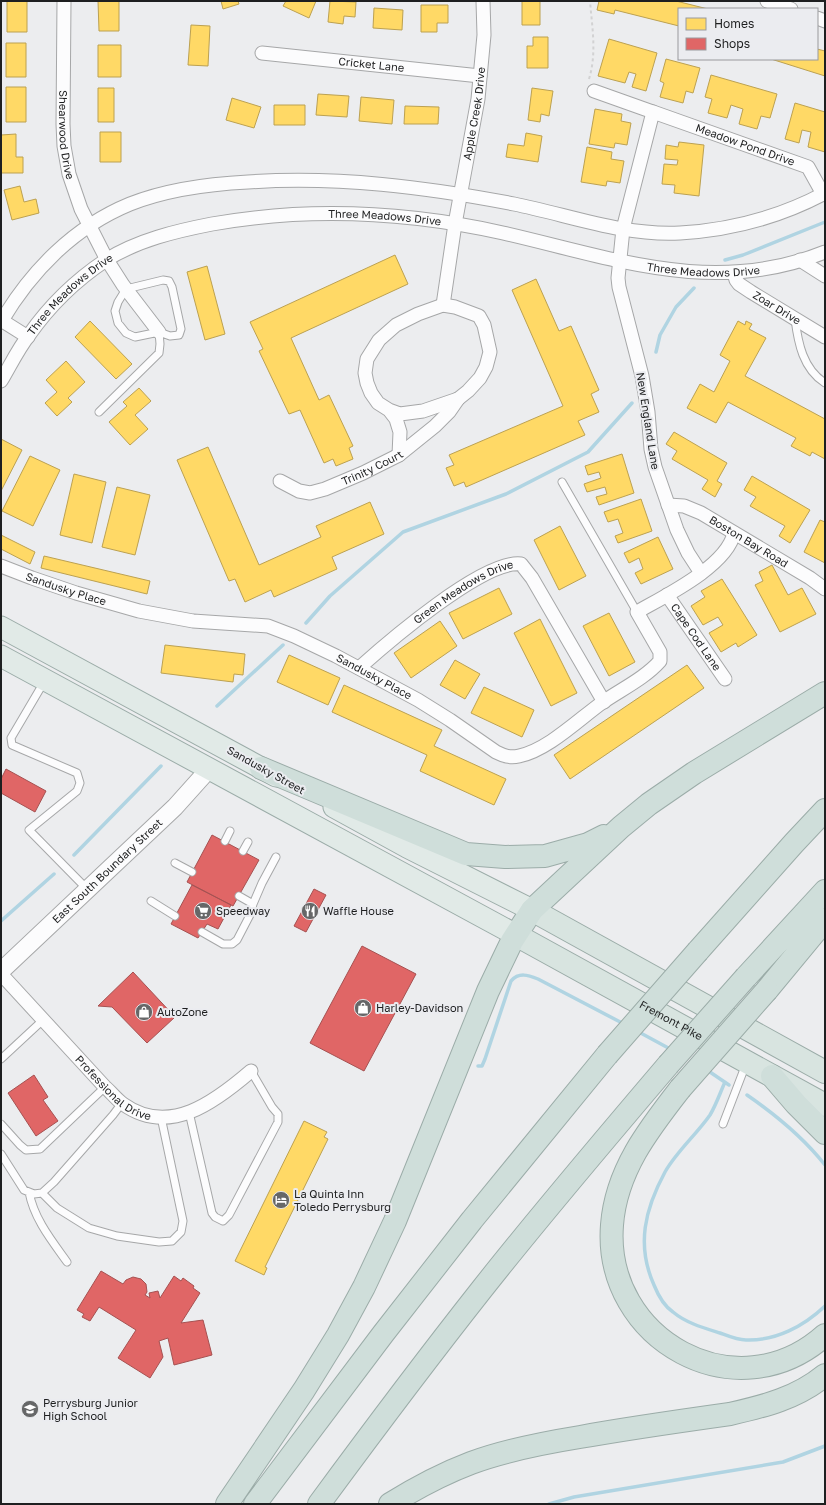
<svg xmlns="http://www.w3.org/2000/svg" width="826" height="1505" viewBox="0 0 826 1505" font-family="'Golos Text',sans-serif">
	<rect width="100%" height="100%" fill="#ecedef"/>
	<path fill="#ffd966" stroke="#bca151" d="M 7,1 L 27,1 L 27,32 L 7,32 Z
		M 98,1 L 119,1 L 119,31 L 99,31 Z
		M 221,1 L 238,1 L 239,4 L 223,9 Z
		M 286,1 L 316,1 L 309,18 L 283,6 Z
		M 330,1 L 356,2 L 355,17 L 344,16 L 343,24 L 328,22 Z
		M 522,1 L 540,1 L 540,25 L 522,25 Z
		M 599,1 L 676,1 L 708,9 L 679,9 L 679,26 L 615,10 L 614,14 L 597,10 Z
		M 421,5 L 448,5 L 448,23 L 437,23 L 437,32 L 421,32 Z
		M 374,8 L 403,10 L 402,30 L 373,28 Z
		M 191,25 L 210,26 L 208,66 L 188,65 Z
		M 533,37 L 548,37 L 548,68 L 527,68 L 527,46 L 533,46 Z
		M 609,39 L 657,53 L 646,91 L 632,87 L 636,74 L 629,72 L 625,83 L 598,76 Z
		M 6,43 L 26,43 L 26,77 L 6,77 Z
		M 98,45 L 121,45 L 121,77 L 98,77 Z
		M 817,49 L 825,51 L 825,76 L 771,59 L 817,59 Z
		M 666,59 L 700,68 L 693,93 L 686,91 L 683,103 L 660,97 L 664,83 L 660,81 Z
		M 711,75 L 777,94 L 770,118 L 761,116 L 757,129 L 739,124 L 743,109 L 731,105 L 727,118 L 708,113 L 712,99 L 705,97 Z
		M 6,87 L 26,87 L 26,122 L 6,122 Z
		M 98,88 L 114,88 L 114,122 L 98,122 Z
		M 532,88 L 553,91 L 549,116 L 541,114 L 540,122 L 528,120 Z
		M 318,94 L 349,96 L 347,117 L 316,115 Z
		M 361,97 L 394,100 L 392,124 L 359,121 Z
		M 232,98 L 261,107 L 254,128 L 226,120 Z
		M 795,103 L 825,112 L 825,152 L 808,147 L 811,132 L 802,130 L 799,143 L 785,139 Z
		M 274,105 L 305,105 L 305,125 L 274,125 Z
		M 405,106 L 439,107 L 438,124 L 404,124 Z
		M 595,109 L 622,114 L 621,121 L 631,123 L 627,145 L 615,143 L 614,148 L 589,144 Z
		M 100,132 L 121,132 L 121,162 L 100,162 Z
		M 526,133 L 542,136 L 538,162 L 506,157 L 508,144 L 524,146 Z
		M 16,134 L 16,157 L 23,157 L 23,173 L 1,173 L 1,135 Z
		M 679,142 L 704,145 L 699,196 L 674,193 L 675,185 L 662,184 L 664,164 L 677,165 L 678,160 L 665,159 L 666,145 L 678,147 Z
		M 587,147 L 612,152 L 611,159 L 624,161 L 620,183 L 607,181 L 606,186 L 581,182 Z
		M 20,186 L 24,202 L 36,199 L 39,213 L 12,220 L 4,190 Z
		M 395,255 L 408,284 L 291,338 L 319,400 L 329,395 L 353,446 L 349,448 L 353,459 L 336,466 L 333,459 L 324,463 L 300,410 L 289,414 L 259,351 L 263,349 L 250,322 Z
		M 207,266 L 225,334 L 205,340 L 187,272 Z
		M 536,279 L 559,331 L 571,326 L 599,390 L 591,394 L 599,412 L 578,421 L 585,435 L 466,487 L 464,482 L 454,486 L 446,468 L 454,465 L 449,455 L 563,406 L 512,290 Z
		M 90,321 L 132,364 L 116,379 L 75,337 Z
		M 738,321 L 745,325 L 746,321 L 752,324 L 749,329 L 766,338 L 745,376 L 825,419 L 825,459 L 812,452 L 810,456 L 791,446 L 796,438 L 728,402 L 716,423 L 687,408 L 700,384 L 714,392 L 730,361 L 720,355 Z
		M 66,361 L 85,382 L 68,398 L 72,402 L 57,416 L 45,403 L 57,392 L 46,380 Z
		M 139,388 L 151,401 L 135,415 L 148,429 L 130,445 L 109,422 L 127,406 L 123,402 Z
		M 674,432 L 727,463 L 717,481 L 722,484 L 715,497 L 702,489 L 708,480 L 672,459 L 677,451 L 666,444 Z
		M 1,439 L 22,450 L 1,491 Z
		M 208,447 L 259,565 L 321,537 L 316,526 L 370,502 L 384,534 L 332,557 L 337,569 L 274,597 L 271,590 L 245,602 L 235,579 L 229,581 L 177,460 Z
		M 622,454 L 634,493 L 599,505 L 596,497 L 607,494 L 605,487 L 587,492 L 584,484 L 601,478 L 599,472 L 588,475 L 585,466 Z
		M 30,456 L 60,470 L 33,526 L 2,511 Z
		M 74,474 L 106,482 L 92,543 L 60,535 Z
		M 752,476 L 810,510 L 790,543 L 779,536 L 785,526 L 750,506 L 756,497 L 744,490 Z
		M 117,487 L 150,495 L 135,555 L 102,547 Z
		M 641,499 L 652,531 L 618,543 L 615,536 L 623,533 L 618,519 L 608,522 L 604,512 Z
		M 820,520 L 825,522 L 825,563 L 804,552 Z
		M 560,526 L 586,576 L 559,590 L 534,540 Z
		M 1,535 L 35,552 L 30,564 L 1,549 Z
		M 658,537 L 673,569 L 641,584 L 635,573 L 643,569 L 639,558 L 629,563 L 624,553 Z
		M 44,556 L 150,581 L 147,594 L 41,568 Z
		M 772,565 L 788,595 L 802,588 L 816,614 L 780,632 L 755,585 L 763,581 L 759,572 Z
		M 722,579 L 757,635 L 738,647 L 736,643 L 721,652 L 709,633 L 723,625 L 718,617 L 703,625 L 691,606 L 705,597 L 701,591 Z
		M 499,588 L 512,614 L 463,639 L 449,613 Z
		M 609,613 L 635,662 L 609,676 L 583,626 Z
		M 540,619 L 577,693 L 551,706 L 514,633 Z
		M 440,621 L 457,646 L 411,678 L 394,653 Z
		M 165,645 L 245,654 L 243,675 L 234,674 L 233,682 L 161,673 Z
		M 289,655 L 340,678 L 328,705 L 277,682 Z
		M 455,660 L 480,674 L 465,699 L 440,685 Z
		M 687,665 L 704,688 L 570,779 L 554,755 Z
		M 344,685 L 442,730 L 434,746 L 506,779 L 494,805 L 420,771 L 427,755 L 332,712 Z
		M 484,687 L 534,710 L 522,737 L 471,713 Z
		M 304,1121 L 327,1132 L 324,1137 L 328,1139 L 265,1267 L 267,1268 L 264,1275 L 235,1261 Z"/>
	<path fill="#e06666" stroke="#a65151" d="M 6,769 L 46,791 L 35,812 L 1,793 L 1,779 Z
		M 212,835 L 259,860 L 233,906 L 187,882 Z
		M 192,885 L 231,905 L 218,929 L 207,924 L 198,938 L 171,924 Z
		M 314,889 L 326,895 L 306,932 L 294,926 Z
		M 362,946 L 416,974 L 364,1071 L 310,1043 Z
		M 133,972 L 175,1017 L 147,1043 L 112,1007 L 98,1006 Z
		M 34,1075 L 48,1097 L 43,1100 L 58,1121 L 36,1136 L 8,1093 Z
		M 101,1271 L 123,1284 L 126,1280 L 133,1277 L 141,1279 L 146,1284 L 147,1292 L 145,1295 L 150,1298 L 149,1293 L 158,1291 L 160,1298 L 174,1276 L 181,1281 L 183,1278 L 194,1286 L 193,1288 L 200,1293 L 181,1323 L 203,1320 L 212,1355 L 174,1365 L 168,1338 L 159,1341 L 163,1357 L 150,1378 L 118,1358 L 136,1330 L 99,1307 L 90,1321 L 82,1317 L 84,1314 L 77,1310 Z"/>
	<g fill="none" stroke-linecap="round" stroke-linejoin="round">
		<path stroke="#b0d4e2" stroke-width="3.5" d="M 725,260 L 743,255 L 825,222
			M 656,352 L 660,335 L 676,307 L 694,288
			M 306,623 L 330,596 L 403,532 L 506,494 L 588,452 L 632,403
			M 217,706 L 283,645
			M 74,855 L 161,766
			M 1,921 L 54,874
			M 637,1031 L 672,1050
			M 478,1066 L 482,1066 L 485,1059 L 511,981 C 519,972 528,975 538,979 L 624,1024
			M 707,1070 L 729,1085
			M 725,1082 C 720,1093 716,1105 710,1115 C 696,1135 677,1151 665,1172 C 645,1209 636,1245 654,1285 C 658,1295 664,1306 673,1312 C 686,1323 704,1328 720,1333 C 728,1336 737,1340 746,1340 C 776,1341 804,1326 825,1306
			M 747,1095 C 776,1115 803,1137 825,1165
			M 549,1504 L 574,1497 L 783,1462 L 825,1446"/>
		<defs>
			<path id="service" d="M 163,280 L 169,281 L 172,287 L 181,329 L 179,335 L 170,336 L 159,332 L 135,337 L 126,333 L 118,323 L 115,311 L 118,302 L 126,289 Z
				M 795,319 C 798,343 803,369 825,383
				M 99,412 L 159,353 L 160,344 L 159,332
				M 562,482 L 637,612
				M 44,682 L 11,738 L 12,745 L 77,773 L 80,783 L 77,791 L 29,830 L 87,889
				M 225,841 L 230,831
				M 243,851 L 248,842
				M 175,863 L 192,872
				M 239,896 L 253,904 L 262,883 L 276,857
				M 151,901 L 175,916
				M 202,932 L 223,944 L 232,944 L 237,940 L 250,915 L 253,904
				M 1,1059 L 43,1020
				M 189,1112 L 212,1213 L 215,1217 L 223,1221 L 229,1215 L 278,1122 L 278,1114 L 272,1107 L 251,1071
				M 1,1124 L 20,1145 L 26,1150 L 40,1149 L 105,1087
				M 723,1124 L 746,1064
				M 1,1154 L 24,1190 L 34,1194 L 42,1193 L 54,1182 L 113,1115 L 122,1103
				M 29,1192 C 34,1219 52,1241 67,1262
				M 42,1193 L 57,1208 L 89,1228 L 117,1236 L 159,1242 L 172,1241 L 181,1232 L 183,1221 L 161,1117"/>
			<g id="minor">
				<path id="s1" d="M 64,1 L 63,124 L 64,146 L 69,174 L 81,209 L 107,260 L 123,285 L 159,332"/>
				<path d="M 767,1 L 791,9"/>
				<path d="M 817,18 L 825,21"/>
				<path id="s2" d="M 262,53 L 480,76"/>
				<path d="M 594,91 L 653,112"/>
				<path d="M 800,260 L 825,276"/>
				<path id="s3" d="M 734,273 L 736,280 L 739,284 L 751,292 L 825,337"/>
				<path id="s4" d="M 443,305 L 455,224 L 478,99 L 484,35 L 483,1"/>
				<path d="M 1,320 L 28,337"/>
				<path d="M 1,322 C 31,271 74,227 130,204 C 168,189 208,184 248,182 C 338,176 426,187 514,204 C 569,215 623,236 680,233 C 731,230 780,217 825,193"/>
				<path id="s5" d="M 1,381 C 10,366 18,349 29,335 C 50,305 76,280 106,260 C 138,240 176,231 212,224 C 308,207 408,212 503,233 C 613,258 714,297 825,252"/>
				<path d="M 389,410 L 400,414 L 423,411 L 458,399 L 468,391 L 480,378 L 486,367 L 490,352 L 484,325 L 479,316 L 455,307 L 443,305 L 418,314 L 396,325 L 379,340 L 367,359 L 365,373 L 367,383 L 371,393 L 378,403 L 389,410 L 396,419 L 400,432 L 399,455"/>
				<path id="s6" d="M 280,481 L 299,491 L 310,493 L 325,489 L 363,473 L 399,455 L 435,426 L 449,412 L 458,399"/>
				<path id="s7" d="M 668,505 L 684,506 L 701,513 L 810,578 L 825,589"/>
				<path id="s8" d="M 1,566 L 32,578 L 76,593 L 139,611 L 193,621 L 268,626 L 294,636 L 336,656 L 418,700 L 450,720 L 496,752 C 504,756 510,758 519,756 C 548,750 579,719 603,702 C 622,689 645,678 660,661 L 660,652 L 637,612 C 665,596 727,566 734,533"/>
				<path id="s9" d="M 701,573 L 688,553 L 677,530 L 655,467 L 651,449 L 648,412 L 642,376 L 619,287 L 618,278 L 623,229 L 653,112 L 808,167 L 823,194"/>
				<path id="s10" d="M 667,595 L 725,679"/>
				<path id="s11" d="M 359,668 C 387,643 484,559 521,564 L 532,578 L 604,702"/>
				<path id="s12" d="M 1,974 L 105,1087 C 111,1092 116,1099 123,1104 C 169,1137 215,1102 251,1071"/>
			</g>
			<g id="tertiary">
				<path id="s13" d="M 1,971 L 175,807 L 210,768"/>
			</g>
			<path id="primary" d="M 1,627 L 276,776
				M 1,656 L 516,935
				M 334,807 L 407,847 L 532,910"/>
			<g id="trunk">
				<path d="M 532,910 L 825,1072"/>
				<path id="s14" d="M 516,935 L 825,1105"/>
			</g>
			<path id="motorway" d="M 261,768 L 466,854 L 505,857 L 545,856 L 588,844 L 604,836
				M 698,951 L 794,843 L 825,810
				M 746,977 L 825,891
				M 767,990 L 825,920
				M 772,1076 L 796,1104 L 825,1133
				M 680,1089 C 648,1130 616,1171 612,1225 C 603,1340 737,1414 825,1335
				M 227,1504 L 304,1390 L 338,1335 L 364,1287 L 395,1221 L 488,991 L 512,941 L 532,910 L 621,827 L 649,804 L 694,773 L 825,693
				M 255,1504 L 383,1334 L 472,1220 L 607,1055
				M 319,1504 C 372,1432 426,1360 482,1289 C 542,1213 605,1139 668,1065
				M 390,1504 C 416,1488 442,1474 471,1463 C 506,1450 543,1443 580,1437 C 630,1428 680,1421 730,1414 C 765,1406 797,1398 825,1375"/>
		</defs>
		<use href="#service" stroke="#a6a7a8" stroke-width="9"/>
		<use href="#minor" stroke="#a6a7a8" stroke-width="15"/>
		<use href="#tertiary" stroke="#a6a7a8" stroke-width="19"/>
		<use href="#primary" stroke="#9baca8" stroke-width="23"/>
		<use href="#trunk" stroke="#9baca8" stroke-width="24"/>
		<use href="#motorway" stroke="#9baca8" stroke-width="24"/>
		<path stroke="#d2d2d3" stroke-width="2" stroke-dasharray="3 3" stroke-linecap="butt" d="M 589,79 C 597,53 592,27 590,1"/>
		<use href="#service" stroke="#fcfcfd" stroke-width="7"/>
		<use href="#minor" stroke="#fcfcfd" stroke-width="13"/>
		<use href="#tertiary" stroke="#fcfcfd" stroke-width="17"/>
		<use href="#primary" stroke="#e1eae7" stroke-width="21"/>
		<use href="#trunk" stroke="#d8e4e0" stroke-width="22"/>
		<use href="#motorway" stroke="#cfdeda" stroke-width="22"/>
		<defs>
			<path id="motorway-bridge" d="M 607,1055 L 698,951
				M 668,1065 L 746,977
				M 680,1089 L 767,990"/>
		</defs>
		<use href="#motorway-bridge" stroke="#9baca8" stroke-width="24" stroke-linecap="butt"/>
		<use href="#motorway-bridge" stroke="#cfdeda" stroke-width="22"/>
	</g>
	<defs>
		<symbol id="supermarket-disc" viewBox="-11 -11 22 22"><circle r="9.5" fill="#666768" stroke="#ebecf0"/><path d="M-6-5.5h2.5l.6 2H6L4.5 2H-2.5L-4.4-4H-6ZM-1.5 3.2a1.3 1.3 0 1 0 .1 0ZM3 3.2a1.3 1.3 0 1 0 .1 0Z" fill="#fff"/></symbol>
		<symbol id="restaurant-disc" viewBox="-11 -11 22 22"><circle r="9.5" fill="#666768" stroke="#ebecf0"/><path d="M-5-6h1v4h1v-4h1v4h1v-4h1v5L-1.5 .5V6h-2V.5L-5-1ZM5-6V6H3V1.5H1.5Q1.5-4 5-6Z" fill="#fff"/></symbol>
		<symbol id="shop-disc" viewBox="-11 -11 22 22"><circle r="9.5" fill="#666768" stroke="#ebecf0"/><path d="M-5-2.5h2.3a2.7 3.5 0 0 1 5.4 0H5L5.5 6h-11ZM-1.5-2.5h3a1.5 2.3 0 0 0-3 0Z" fill="#fff"/></symbol>
		<symbol id="hotel-disc" viewBox="-11 -11 22 22"><circle r="9.5" fill="#666768" stroke="#ebecf0"/><path d="M-6-4.5h1.5V1H6V5H4.5V3h-9V5H-6ZM-4 0a1.8 1.8 0 1 1 3.6 0ZM.5 0V-2.5h3Q6-2.5 6 0Z" fill="#fff"/></symbol>
		<symbol id="school-disc" viewBox="-11 -11 22 22"><circle r="9.5" fill="#666768" stroke="#ebecf0"/><path d="M0-5L7-2L0 1L-7-2ZM-4 1L0 2.5L4 1V4Q0 6-4 4Z" fill="#fff"/></symbol>
	</defs>
	<g fill-rule="evenodd">
		<use href="#supermarket-disc" x="193" y="901" width="20" height="20"/>
		<use href="#restaurant-disc" x="300" y="901" width="20" height="20"/>
		<use href="#shop-disc" x="353" y="998" width="20" height="20"/>
		<use href="#shop-disc" x="134" y="1002" width="20" height="20"/>
		<use href="#hotel-disc" x="271" y="1190" width="20" height="20"/>
		<use href="#school-disc" x="20" y="1399" width="20" height="20"/>
	</g>
	<g text-anchor="middle" stroke-width="4" stroke-linejoin="round" paint-order="stroke">
		<g font-size="11" fill="#1e1f20" stroke="#ebecf0">
			<text dy="4" stroke="none"><textPath href="#s2" startOffset="110">Cricket Lane</textPath></text>
			<text dy="4" stroke="none"><textPath href="#s4" startOffset="194">Apple Creek Drive</textPath></text>
			<text dy="4" stroke="none"><textPath href="#s1" startOffset="134">Shearwood Drive</textPath></text>
			<text dy="4" stroke="none"><textPath href="#s9" startOffset="577">Meadow Pond Drive</textPath></text>
			<text dy="4" stroke="none"><textPath href="#s5" startOffset="448">Three Meadows Drive</textPath></text>
			<text dy="4" stroke="none"><textPath href="#s5" startOffset="772">Three Meadows Drive</textPath></text>
			<text dy="4" stroke="none"><textPath href="#s5" startOffset="112">Three Meadows Drive</textPath></text>
			<text dy="4" stroke="none"><textPath href="#s3" startOffset="57">Zoar Drive</textPath></text>
			<text transform="translate(648 421) rotate(81)" y="4">New England Lane</text>
			<text dy="4" stroke="none"><textPath href="#s6" startOffset="100">Trinity Court</textPath></text>
			<text dy="4" stroke="none"><textPath href="#s7" startOffset="90">Boston Bay Road</textPath></text>
			<text dy="4" stroke="none"><textPath href="#s8" startOffset="69">Sandusky Place</textPath></text>
			<text dy="4" stroke="none"><textPath href="#s11" startOffset="130">Green Meadows Drive</textPath></text>
			<text dy="4" stroke="none"><textPath href="#s10" startOffset="51">Cape Cod Lane</textPath></text>
			<text dy="4" stroke="none"><textPath href="#s8" startOffset="393">Sandusky Place</textPath></text>
			<text transform="translate(266 770) rotate(29)" y="4">Sandusky Street</text>
			<text dy="4" stroke="none"><textPath href="#s13" startOffset="146">East South Boundary Street</textPath></text>
			<text dy="4" stroke="none"><textPath href="#s14" startOffset="177">Fremont Pike</textPath></text>
			<text dy="4" stroke="none"><textPath href="#s12" startOffset="161">Professional Drive</textPath></text>
		</g>
		<g font-size="11" fill="#1e1f20" stroke="#ebecf0" text-anchor="start">
			<text x="216" y="915">Speedway</text>
			<text x="323" y="915">Waffle House</text>
			<text x="376" y="1012">Harley-Davidson</text>
			<text x="157" y="1016">AutoZone</text>
			<text x="294" y="1198">La Quinta Inn<tspan x="294" dy="13">Toledo Perrysburg</tspan></text>
			<text x="43" y="1407">Perrysburg Junior<tspan x="43" dy="13">High School</tspan></text>
		</g>
	</g>
	<rect width="826" height="1505" fill="none" stroke="#1e1f20" stroke-width="4"/>
	<rect x="678" y="8" width="140" height="52" fill="#ebecf0" stroke="#999a9d"/>
	<rect x="686" y="18" width="20" height="12" fill="#ffd966" stroke="#999a9d"/>
	<text x="714" y="28" font-size="12" fill="#1e1f20">Homes</text>
	<rect x="686" y="38" width="20" height="12" fill="#e06666" stroke="#999a9d"/>
	<text x="714" y="48" font-size="12" fill="#1e1f20">Shops</text>
</svg>
